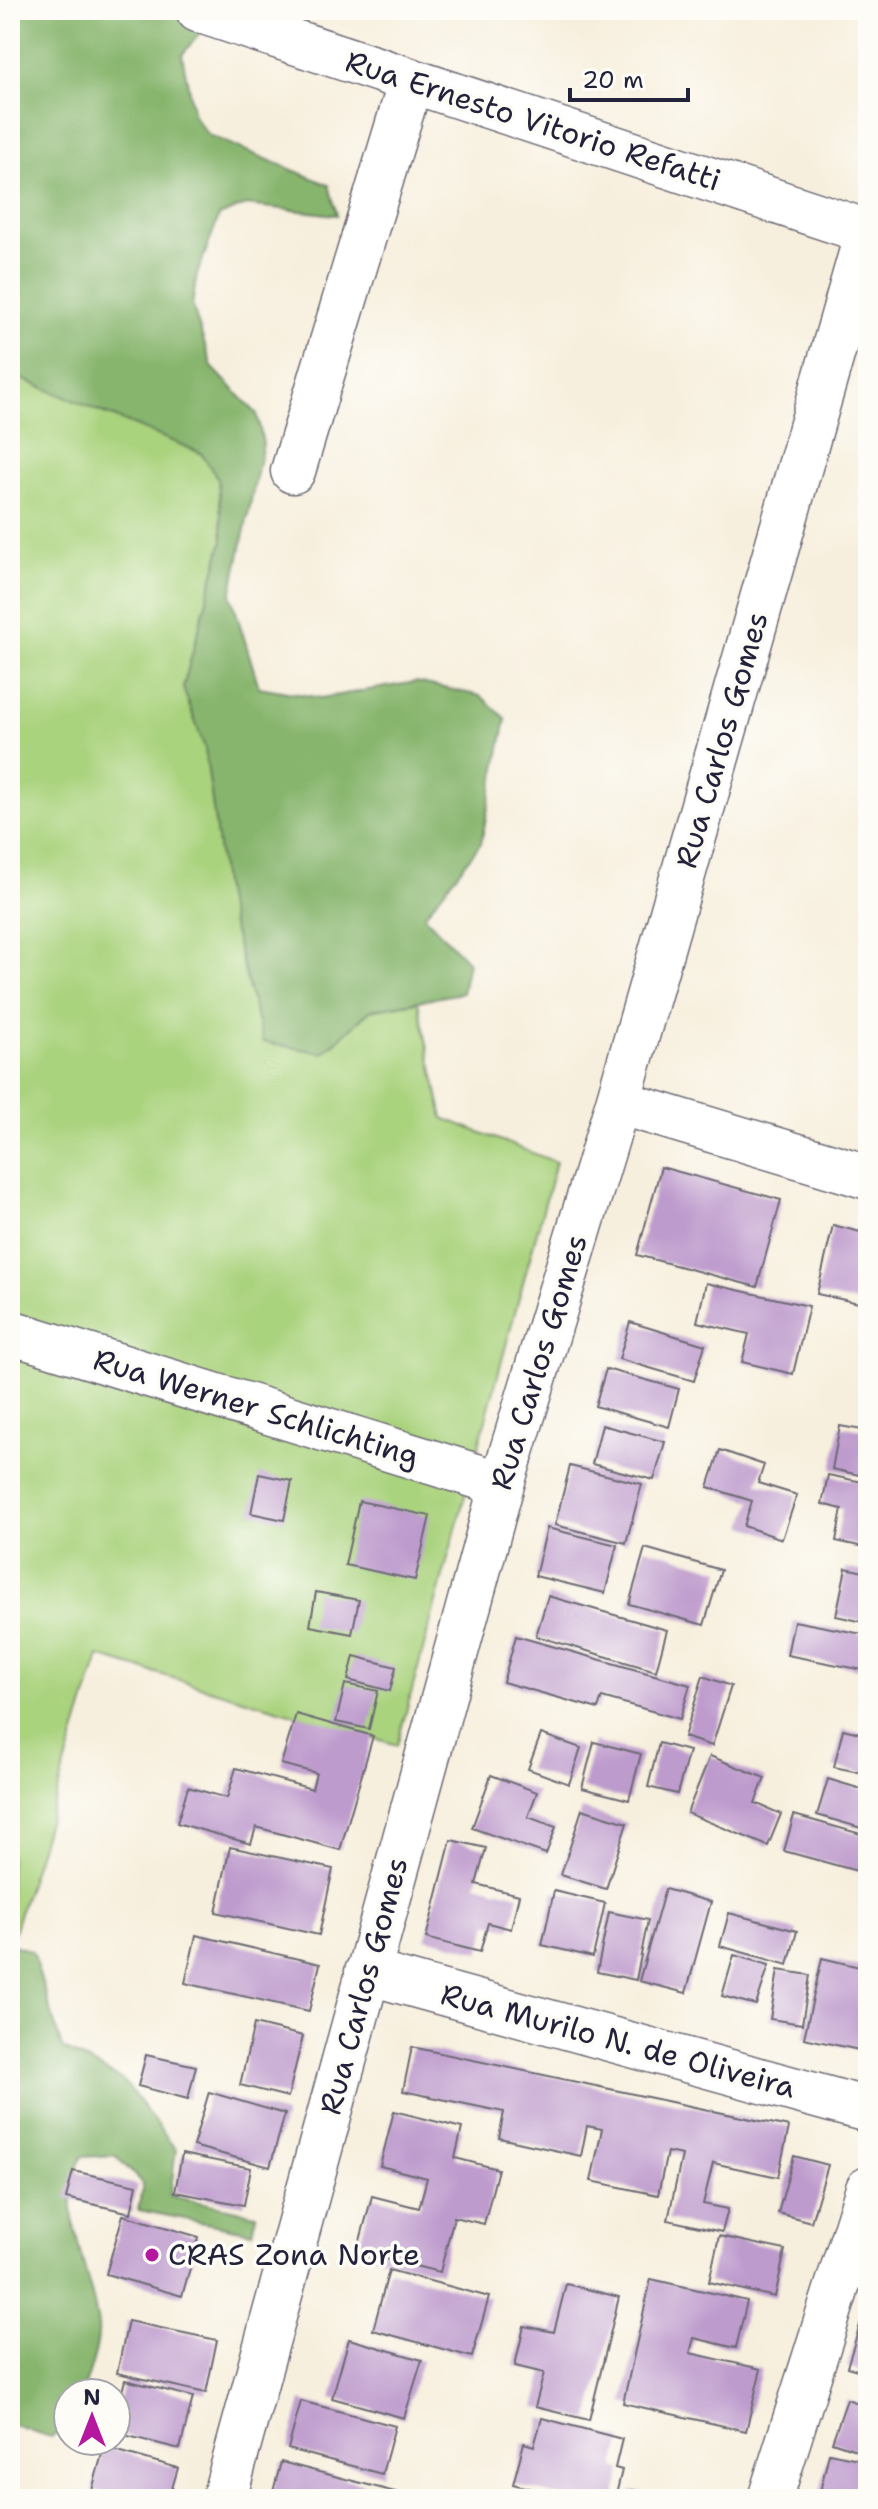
<svg xmlns="http://www.w3.org/2000/svg" width="878" height="2509" viewBox="0 0 878 2509" font-family="'Shantell Sans',sans-serif">
	<rect width="100%" height="100%" fill="#fdfcf7"/>
	<filter id="ink" filterUnits="userSpaceOnUse"><feTurbulence type="fractalNoise" baseFrequency=".0125" numOctaves="2"/><feDisplacementMap in="SourceGraphic" scale="16" xChannelSelector="R" yChannelSelector="G"/><feConvolveMatrix kernelMatrix="1 2 1 2 8 2 1 2 1" color-interpolation-filters="sRGB"/></filter>
	<filter id="wash" filterUnits="userSpaceOnUse"><feTurbulence type="fractalNoise" baseFrequency=".006" numOctaves="4" result="noise"/><feDisplacementMap in="SourceGraphic" scale="32" xChannelSelector="R" yChannelSelector="G"/><feGaussianBlur stdDeviation="1.8" result="paint"/><feColorMatrix in="noise" values="0 0 0 0 0 0 0 0 0 0 0 0 0 0 0 0 0 1.4 0 .05"/><feComposite in="paint" operator="in"/></filter>
	<g filter="url(#wash)">
		<rect width="100%" height="100%" fill="#f7efdd"/>
		<path fill="#aad37e" stroke="#667a5c" stroke-width="2" d="M 10,374 L 201,453 L 218,479 L 223,540 L 183,688 L 205,748 L 225,898 L 263,1042 L 323,1053 L 371,1010 L 418,1002 L 443,1118 L 556,1162 L 397,1745 L 99,1656 L 10,1945 Z"/>
		<path fill="#87b56d" stroke="#546c54" stroke-width="2" d="M 10,10 L 218,10 L 182,55 L 194,116 L 208,135 L 329,185 L 337,215 L 246,205 L 219,216 L 197,275 L 192,305 L 212,367 L 257,414 L 263,444 L 231,595 L 259,687 L 321,698 L 416,682 L 481,696 L 506,719 L 481,843 L 424,916 L 468,962 L 462,993 L 371,1010 L 323,1053 L 263,1042 L 225,898 L 205,748 L 183,688 L 223,540 L 218,479 L 201,453 L 10,374 Z
			M 10,1944 L 32,1951 L 62,2048 L 123,2080 L 176,2150 L 170,2196 L 256,2214 L 252,2232 L 138,2210 L 143,2184 L 115,2155 L 82,2157 C 54,2209 92,2272 98,2326 C 100,2346 88,2374 83,2393 L 68,2393 L 68,2426 L 50,2437 L 10,2424 L 10,2049 L 15,2036 L 10,2031 Z"/>
		<g id="blocks">
			<path fill="#be9bcd" d="M 661,1167 L 781,1200 L 757,1287 L 637,1255 Z
				M 833,1225 L 868,1234 L 868,1305 L 817,1294 Z
				M 706,1283 L 809,1306 L 793,1374 L 742,1362 L 749,1334 L 697,1322 Z
				M 630,1322 L 705,1345 L 694,1381 L 619,1359 Z
				M 606,1369 L 679,1389 L 669,1427 L 595,1406 Z
				M 602,1425 L 665,1442 L 654,1480 L 592,1464 Z
				M 840,1426 L 868,1431 L 868,1477 L 832,1469 Z
				M 720,1450 L 764,1465 L 758,1483 L 797,1495 L 782,1539 L 744,1526 L 752,1501 L 708,1487 Z
				M 570,1466 L 642,1484 L 626,1543 L 555,1525 Z
				M 259,1474 L 292,1481 L 284,1520 L 251,1513 Z
				M 828,1475 L 868,1483 L 868,1548 L 836,1541 L 842,1509 L 822,1504 Z
				M 359,1501 L 430,1516 L 415,1580 L 345,1565 Z
				M 547,1528 L 617,1545 L 605,1593 L 535,1576 Z
				M 645,1548 L 721,1570 L 704,1625 L 629,1604 Z
				M 846,1568 L 868,1573 L 868,1623 L 836,1616 Z
				M 316,1592 L 359,1600 L 352,1634 L 310,1626 Z
				M 548,1596 L 667,1630 L 656,1671 L 536,1636 Z
				M 794,1621 L 868,1635 L 868,1671 L 787,1655 Z
				M 516,1636 L 690,1685 L 680,1719 L 602,1697 L 598,1709 L 503,1682 Z
				M 354,1656 L 396,1667 L 390,1691 L 348,1680 Z
				M 703,1676 L 731,1686 L 712,1746 L 684,1737 Z
				M 345,1684 L 378,1691 L 369,1729 L 336,1722 Z
				M 296,1714 L 373,1736 L 340,1850 L 256,1827 L 251,1844 L 177,1823 L 188,1787 L 227,1798 L 236,1768 L 312,1789 L 316,1773 L 281,1764 Z
				M 843,1729 L 868,1735 L 868,1774 L 834,1767 Z
				M 541,1734 L 581,1748 L 569,1784 L 528,1769 Z
				M 594,1742 L 641,1754 L 629,1800 L 582,1788 Z
				M 659,1743 L 689,1751 L 677,1794 L 648,1787 Z
				M 710,1756 L 765,1778 L 755,1803 L 781,1814 L 768,1846 L 687,1813 Z
				M 491,1775 L 537,1792 L 528,1817 L 556,1827 L 546,1854 L 472,1828 Z
				M 828,1779 L 868,1791 L 868,1830 L 817,1815 Z
				M 582,1809 L 627,1823 L 606,1889 L 561,1875 Z
				M 794,1815 L 868,1836 L 868,1874 L 784,1851 Z
				M 451,1840 L 486,1848 L 476,1884 L 519,1895 L 511,1929 L 488,1923 L 480,1952 L 426,1938 Z
				M 230,1847 L 333,1869 L 319,1935 L 216,1912 Z
				M 665,1889 L 711,1902 L 686,1993 L 639,1981 Z
				M 554,1891 L 605,1903 L 593,1957 L 542,1945 Z
				M 609,1912 L 648,1920 L 636,1980 L 597,1972 Z
				M 729,1913 L 797,1931 L 788,1965 L 720,1946 Z
				M 196,1935 L 320,1964 L 309,2011 L 185,1983 Z
				M 734,1955 L 769,1965 L 756,2005 L 722,1996 Z
				M 822,1958 L 868,1969 L 868,2052 L 804,2038 Z
				M 778,1970 L 810,1975 L 802,2024 L 770,2019 Z
				M 254,2024 L 303,2036 L 288,2097 L 240,2085 Z
				M 412,2047 L 789,2127 L 778,2177 L 713,2163 L 703,2204 L 728,2209 L 722,2232 L 668,2220 L 682,2155 L 667,2152 L 658,2195 L 591,2181 L 602,2129 L 587,2126 L 581,2156 L 499,2138 L 504,2112 L 403,2091 Z
				M 146,2055 L 196,2066 L 188,2099 L 138,2086 Z
				M 209,2092 L 285,2114 L 270,2167 L 193,2146 Z
				M 394,2111 L 462,2128 L 455,2158 L 498,2169 L 484,2224 L 454,2217 L 440,2272 L 357,2252 L 372,2196 L 419,2208 L 427,2178 L 380,2166 Z
				M 182,2154 L 251,2168 L 244,2205 L 175,2192 Z
				M 794,2156 L 828,2165 L 811,2222 L 778,2213 Z
				M 73,2171 L 137,2185 L 131,2213 L 66,2198 Z
				M 123,2215 L 199,2237 L 182,2296 L 106,2274 Z
				M 719,2236 L 785,2250 L 775,2297 L 709,2282 Z
				M 389,2270 L 489,2297 L 472,2357 L 373,2330 Z
				M 651,2279 L 747,2301 L 736,2348 L 694,2338 L 690,2353 L 761,2369 L 746,2431 L 623,2403 Z
				M 566,2284 L 619,2297 L 589,2420 L 535,2407 L 544,2373 L 515,2366 L 524,2326 L 554,2332 Z
				M 864,2312 L 868,2313 L 868,2373 L 847,2367 Z
				M 128,2321 L 217,2340 L 206,2393 L 117,2373 Z
				M 349,2339 L 422,2360 L 404,2418 L 332,2398 Z
				M 125,2380 L 193,2397 L 180,2449 L 116,2433 L 116,2415 Z
				M 847,2399 L 868,2407 L 868,2454 L 832,2442 Z
				M 301,2401 L 395,2426 L 382,2474 L 288,2449 Z
				M 542,2418 L 622,2439 L 615,2468 L 622,2470 L 615,2499 L 568,2499 L 513,2484 L 524,2443 L 534,2446 Z
				M 104,2447 L 178,2468 L 169,2499 L 122,2499 L 92,2490 Z
				M 829,2453 L 868,2461 L 868,2499 L 820,2492 Z
				M 281,2462 L 418,2498 L 418,2499 L 271,2499 Z
				M 632,2490 L 664,2498 L 663,2499 L 630,2499 Z"/>
		</g>
	</g>
	<g filter="url(#ink)">
		<use href="#blocks" fill-opacity="0" stroke="#6d6a74" stroke-width="2"/>
		<g fill="none" stroke-linecap="round" stroke-linejoin="round">
			<defs>
				<path id="minor" d="M 198,10 L 868,232
					M 293,471 L 411,81
					M 618,1102 L 868,1177
					M 10,1332 L 502,1484
					M 367,1972 L 868,2110
					M 224,2499 L 502,1484 L 618,1102 L 868,229
					M 770,2499 L 868,2189"/>
			</defs>
			<use href="#minor" stroke="#6d6a74" stroke-width="47"/>
			<use href="#minor" stroke="#fff" stroke-width="44"/>
		</g>
	</g>
	<circle fill="#b5179e" stroke="#fdfcf7" stroke-width="3" cx="152" cy="2255" r="8"/>
	<g text-anchor="middle" stroke-width="7" stroke-linejoin="round" paint-order="stroke">
		<g font-size="30" fill="#22223b" stroke="#fdfcf7">
			<text transform="translate(533 121) rotate(18)" y="10">Rua Ernesto Vitorio Refatti</text>
			<text transform="translate(722 740) rotate(-74)" y="10">Rua Carlos Gomes</text>
			<text transform="translate(539 1362) rotate(-73)" y="10">Rua Carlos Gomes</text>
			<text transform="translate(256 1408) rotate(17)" y="10">Rua Werner Schlichting</text>
			<text transform="translate(364 1986) rotate(-75)" y="10">Rua Carlos Gomes</text>
			<text transform="translate(618 2041) rotate(15)" y="10">Rua Murilo N. de Oliveira</text>
		</g>
		<g font-size="30" fill="#22223b" stroke="#fdfcf7" text-anchor="start">
			<text x="168" y="2265">CRAS Zona Norte</text>
		</g>
	</g>
	<rect width="878" height="2509" fill="none" stroke="#fdfcf7" stroke-width="40"/>
	<g transform="translate(92 2417)"><circle r="38" fill="#fdfcf7" stroke="#a5a5ac" stroke-width="2"/>
	<path d="M0-6L14 30L0 20L-14 30Z" fill="#b5179e"/>
	<text y="-12" font-size="22" font-weight="bold" text-anchor="middle" fill="#22223b">N</text>
	</g>
	<path d="M570 88v12h118v-12" fill="none" stroke="#22223b" stroke-width="4"/>
	<text x="582" y="88" font-size="24" fill="#22223b" stroke="#fdfcf7" stroke-width="6" paint-order="stroke">20 m</text>
</svg>
